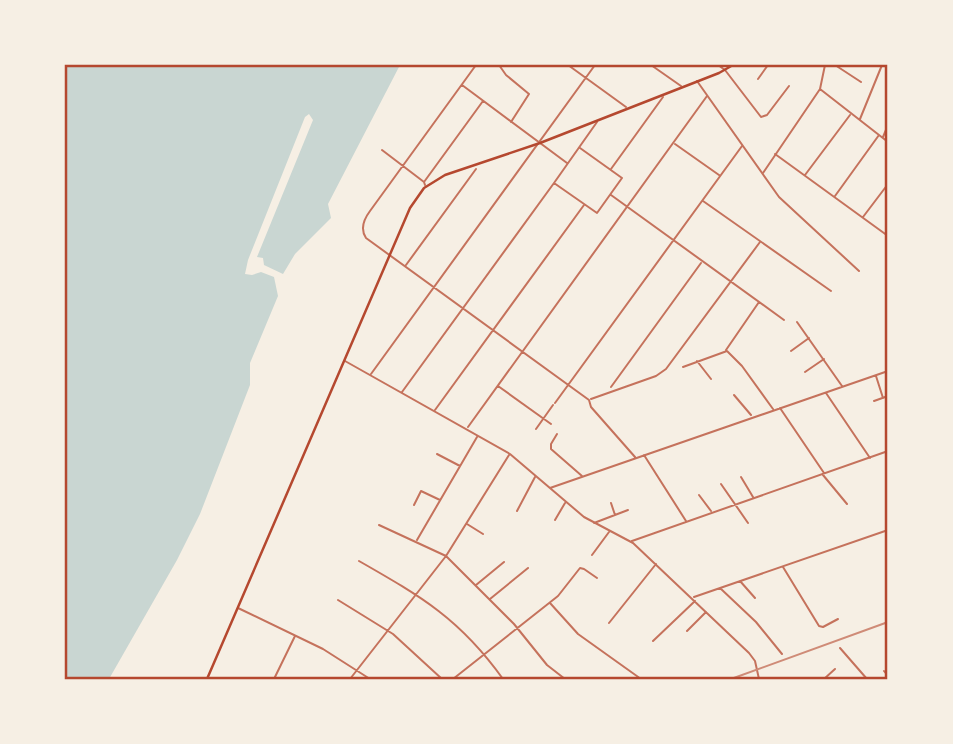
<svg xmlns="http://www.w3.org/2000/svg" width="953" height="744" viewBox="0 0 953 744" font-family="'Archivo Narrow',sans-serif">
	<rect width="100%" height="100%" fill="#f6efe4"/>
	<path fill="#c9d6d2" d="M 65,65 L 400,65 L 328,204 L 331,218 L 295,254 L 283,274 L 264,265 L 263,258 L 257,257 L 313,120 L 309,114 L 305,117 L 248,260 L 245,274 L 252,275 L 261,272 L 274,277 L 278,296 L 250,363 L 250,385 L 200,514 L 177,560 L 109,679 L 65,679 Z"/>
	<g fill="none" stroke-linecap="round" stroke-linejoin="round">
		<path stroke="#c5725c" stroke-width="2" d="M 476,65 L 370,211 C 364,219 360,229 366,238 L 589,400 L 591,407 L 635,457
			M 499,65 L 506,75 L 529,94 L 511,122
			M 568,65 L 626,107
			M 651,65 L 681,86
			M 718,65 L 725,70 L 761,117 L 767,115 L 789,86
			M 835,65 L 861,82
			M 758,79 L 768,65
			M 697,81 L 779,197 L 859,271
			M 462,85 L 567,163
			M 820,89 L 888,142
			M 860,119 L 882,65
			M 883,137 L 888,125
			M 675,144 L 719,175
			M 580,148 L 622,178 L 597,213 L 554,183 L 597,122
			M 382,150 L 424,182 L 425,185
			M 775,154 L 888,236
			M 611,169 L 663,97
			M 763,173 L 820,89 L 825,65
			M 805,175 L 850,115
			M 424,182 L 483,101
			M 611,195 L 784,320
			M 835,196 L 879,135
			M 703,201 L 831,291
			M 863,217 L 888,184
			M 406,265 L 476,169
			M 797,322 L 842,386
			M 726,350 L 759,302
			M 791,351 L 809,338
			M 345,361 L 510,454 L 584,517 L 633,543 L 749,653 L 755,661 L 759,679
			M 697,361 L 711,379
			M 683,367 L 727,351 L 742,366 L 773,409
			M 805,372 L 824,359
			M 371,374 L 595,65
			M 876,376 L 883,398
			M 498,386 L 551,424
			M 611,387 L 701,263
			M 402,392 L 554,183
			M 826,393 L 870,458
			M 734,395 L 751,415
			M 591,399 L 656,376 L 666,369 L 760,242
			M 874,401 L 888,396
			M 555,403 L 742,146
			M 780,408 L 824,473
			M 435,410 L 584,205
			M 468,427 L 707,96
			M 536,429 L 553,405
			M 557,434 L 551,444 L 551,449 L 582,476
			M 437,454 L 460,466
			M 644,455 L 686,521
			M 823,475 L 847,504
			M 741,477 L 753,497
			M 721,484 L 748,523
			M 550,488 L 888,371
			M 699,495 L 711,511
			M 611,503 L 615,515
			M 414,505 L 421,491 L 440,500
			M 517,511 L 535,477
			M 555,520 L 565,503
			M 594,523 L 628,510
			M 467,524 L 483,534
			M 379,525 L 446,556 L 514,624 L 547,665 L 565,679
			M 417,540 L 477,437
			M 632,541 L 888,451
			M 592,555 L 609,532
			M 359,561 C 422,597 460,619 503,679
			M 783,567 L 819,626 L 823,627 L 838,619
			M 740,581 L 755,598
			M 476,585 L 504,562
			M 720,588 L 756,622 L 782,654
			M 694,597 L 888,530
			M 490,599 L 528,568
			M 338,600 L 393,634 L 442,679
			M 550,603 L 578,634 L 641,679
			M 238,608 L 323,649 L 370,679
			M 609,623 L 656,564
			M 687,631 L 706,612
			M 653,641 L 695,601
			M 840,648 L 867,679
			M 884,671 L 888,676
			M 274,679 L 295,636
			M 350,679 L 446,556 L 509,455
			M 453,679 L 558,596 L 580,568 L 584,569 L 597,578
			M 824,679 L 835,669"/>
		<path stroke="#b5482f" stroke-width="2.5" d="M 207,679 L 410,208 L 424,188 L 445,175 L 540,143 L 719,73 L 733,65"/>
		<path stroke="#cf8b77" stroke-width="2" d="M 731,679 L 888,622"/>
	</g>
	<rect width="953" height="744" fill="none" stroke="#f6efe4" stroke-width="133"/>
	<rect x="66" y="66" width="820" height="612" fill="none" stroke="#b5482f" stroke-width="2.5"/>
</svg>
